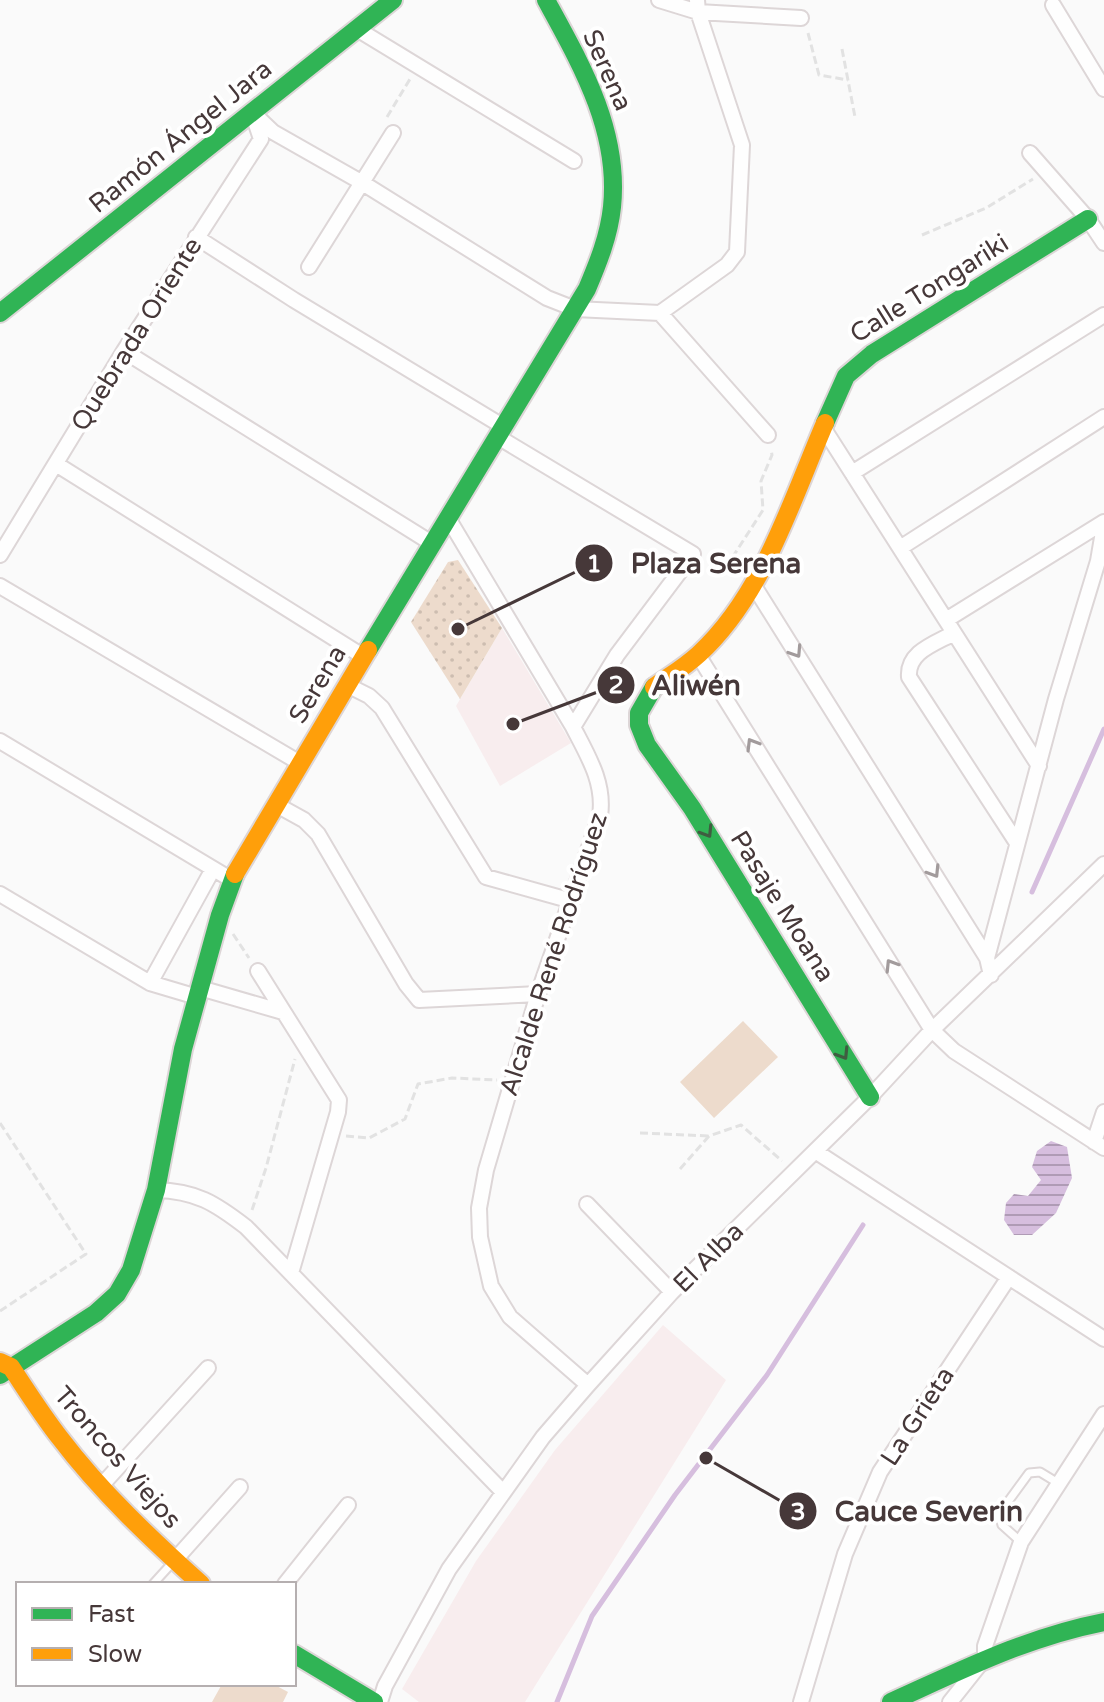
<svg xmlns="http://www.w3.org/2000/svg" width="1104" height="1702" viewBox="0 0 1104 1702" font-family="'Varela Round',sans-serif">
	<defs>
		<pattern id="park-dots" width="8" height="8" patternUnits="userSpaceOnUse" patternTransform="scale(2)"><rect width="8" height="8" fill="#eddbcc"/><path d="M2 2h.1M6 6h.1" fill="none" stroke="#cdbdb0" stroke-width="1.8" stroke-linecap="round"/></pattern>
		<pattern id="water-rules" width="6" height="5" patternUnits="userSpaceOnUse" patternTransform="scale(2)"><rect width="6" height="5" fill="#d6bede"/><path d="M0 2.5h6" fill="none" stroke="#af9bb5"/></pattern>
	</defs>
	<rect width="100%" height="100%" fill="#fafafa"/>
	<path fill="#f8edee" d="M 502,628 L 571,743 L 500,786 L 456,706 Z
		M 663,1325 L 726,1380 L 525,1702 L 419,1702 L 402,1689 L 476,1561 L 555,1450 Z"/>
	<path fill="#eddbcc" d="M 743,1021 L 778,1057 L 714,1118 L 680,1082 Z
		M 222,1684 L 273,1684 L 288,1692 L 283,1702 L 212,1702 Z"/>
	<path fill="url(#park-dots)" d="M 458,560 L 502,628 L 460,699 L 411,622 L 448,562 Z"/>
	<path fill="url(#water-rules)" d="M 1051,1141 L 1067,1147 L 1072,1178 L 1056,1213 L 1032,1235 L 1014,1235 L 1004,1220 L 1006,1203 L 1014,1194 L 1028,1196 L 1041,1180 L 1032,1167 L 1037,1151 Z"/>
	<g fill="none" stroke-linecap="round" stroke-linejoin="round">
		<path stroke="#d6bede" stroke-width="5" d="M 1032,892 L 1104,729
			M 557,1702 L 592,1616 L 675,1495 L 767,1375 L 863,1225"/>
		<defs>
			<path id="lane" d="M 1021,1542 L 1002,1525 L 999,1514 L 1029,1473 L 1040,1472 L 1058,1483
				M 153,1584 L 173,1562"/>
			<path id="street" d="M 659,0 L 698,12 L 801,18
				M 1053,5 L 1104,89
				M 357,29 L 574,161
				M 252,112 L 273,132 L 361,182 L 547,298 L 575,309 L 660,313 L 727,265 L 737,252 L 742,145 L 698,12 L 697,0
				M 1030,153 L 1088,219 L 1104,243
				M 196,237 L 294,300 L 504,427
				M 309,267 L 393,133
				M 660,313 L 768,435
				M 124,351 L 433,544
				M 824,429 L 1039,766
				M 498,437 L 693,554 L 617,655 L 573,727
				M 56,464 L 364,657
				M 852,473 L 1104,315
				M 448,518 L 573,727 C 588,756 605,783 600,816 L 538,994 L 486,1170 L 479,1208 L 480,1237 L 491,1286 L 510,1317 L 588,1385
				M 900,548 L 1104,417
				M 0,555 L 124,351 L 261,139 L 253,115
				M 0,586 L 300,763
				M 754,586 L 987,958
				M 946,620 L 1104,522
				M 954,633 C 934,644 907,652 909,677 L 1017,843
				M 698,655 L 932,1030 L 954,1051 L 1104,1148
				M 347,685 L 369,696 L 382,708 L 486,877 L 572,901
				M 0,741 L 232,880
				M 275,804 L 304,820 L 318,834 L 406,984 L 419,1000 L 538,994
				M 0,894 L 150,983 L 197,997
				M 258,971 L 339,1100 L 338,1112 L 291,1273
				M 991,975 L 987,958 L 1056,699 L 1098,561 L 1104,526
				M 150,983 L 213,869
				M 200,988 L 283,1012
				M 1094,1142 L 1104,1112
				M 815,1151 L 1104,1339
				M 156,1190 C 196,1191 215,1203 246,1227 L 503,1492
				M 587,1204 L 672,1292
				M 101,1486 L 208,1368
				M 174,1561 L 240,1487
				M 285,1584 L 348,1505
				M 380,1702 L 385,1686 L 449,1569 L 543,1437 L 588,1385 L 672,1292 L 870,1097 L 932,1030 L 1104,864
				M 801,1702 L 845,1554 L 880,1472 L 1009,1277
				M 950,1702 L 985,1658 L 985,1646 L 1021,1542 L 1104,1414"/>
			<path id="fast" d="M 0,313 L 393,0
				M 825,423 L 846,376 L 872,354 L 1088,219
				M 368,650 L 587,289 C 598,263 609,236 612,207 C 620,131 581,64 546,0
				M 654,687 L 639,713 L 639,725 L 647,745 L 692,808 L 870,1097
				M 0,1375 L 96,1313 L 117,1294 L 131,1270 L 156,1190 L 183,1049 L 220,915 L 235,874
				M 294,1654 L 374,1702
				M 891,1702 C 962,1670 1027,1637 1104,1622"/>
			<path id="slow" d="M 654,687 C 668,677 685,667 699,654 C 763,595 791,502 825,423
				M 235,874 L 368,650
				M 0,1362 L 11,1367 C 27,1391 42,1415 60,1438 C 101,1492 151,1539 201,1584"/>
		</defs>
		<use href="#lane" stroke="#ddd6d7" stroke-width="11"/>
		<use href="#street" stroke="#ddd6d7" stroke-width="18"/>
		<use href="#fast" stroke="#ddd6d7" stroke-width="22"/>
		<use href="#slow" stroke="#ddd6d7" stroke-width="22"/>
		<path stroke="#e2e2e2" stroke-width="3" stroke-dasharray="8 4" stroke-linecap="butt" d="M 808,33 L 819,75 L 848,80
			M 842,49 L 855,117
			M 387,117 L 410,79
			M 922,235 L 986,208 L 1033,179
			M 709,555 L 732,558 L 763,510 L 761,481 L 772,455 L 771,449
			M 233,934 L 249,958
			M 0,1123 L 86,1254 L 0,1311
			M 640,1133 L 709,1136
			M 346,1136 L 369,1138 L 405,1119 L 418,1084 L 452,1078 L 497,1080
			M 680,1169 L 709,1136 L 741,1125 L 782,1161
			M 252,1210 L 266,1168 L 295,1059"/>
		<use href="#lane" stroke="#fefefe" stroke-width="7"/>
		<use href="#street" stroke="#fefefe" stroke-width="14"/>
		<use href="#fast" stroke="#30b455" stroke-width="18"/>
		<use href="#slow" stroke="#ff9f0a" stroke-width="18"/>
	</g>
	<defs><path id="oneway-chevron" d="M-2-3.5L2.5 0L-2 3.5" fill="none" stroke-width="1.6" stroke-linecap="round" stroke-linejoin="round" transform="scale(2)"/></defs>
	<g stroke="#a29b9c">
		<use href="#oneway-chevron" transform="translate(796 652) rotate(57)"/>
		<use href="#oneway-chevron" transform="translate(752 744) rotate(-121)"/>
		<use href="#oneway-chevron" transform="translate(934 872) rotate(58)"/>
		<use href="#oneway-chevron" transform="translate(891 965) rotate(-122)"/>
	</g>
	<g stroke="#3f5d41">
		<use href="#oneway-chevron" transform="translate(707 832) rotate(58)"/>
		<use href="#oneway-chevron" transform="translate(843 1054) rotate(58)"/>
	</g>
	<g text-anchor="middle" stroke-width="8" stroke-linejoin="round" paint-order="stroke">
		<g font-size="26" fill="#463839" stroke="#fff">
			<text transform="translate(608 70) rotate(66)" y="9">Serena</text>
			<text transform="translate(180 136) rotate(-39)" y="9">Ramón Ángel Jara</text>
			<text transform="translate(929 288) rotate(-32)" y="9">Calle Tongariki</text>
			<text transform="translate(136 334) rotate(-58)" y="9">Quebrada Oriente</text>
			<text transform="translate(317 684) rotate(-59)" y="9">Serena</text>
			<text transform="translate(783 906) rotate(58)" y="9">Pasaje Moana</text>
			<text transform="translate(553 954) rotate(-72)" y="9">Alcalde René Rodríguez</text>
			<text transform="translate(708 1257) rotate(-45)" y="9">El Alba</text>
			<text transform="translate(917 1416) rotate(-57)" y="9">La Grieta</text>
			<text transform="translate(118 1457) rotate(49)" y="9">Troncos Viejos</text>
		</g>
	</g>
	<path fill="none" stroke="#463839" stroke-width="3" d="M458 629L594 563M513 724L616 685M706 1458L798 1511"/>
	<g fill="#463839" stroke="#fff" stroke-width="3">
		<circle cx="458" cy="629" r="8"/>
		<circle cx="513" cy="724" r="8"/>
		<circle cx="706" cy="1458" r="8"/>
		<circle cx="594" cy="563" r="20"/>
		<circle cx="616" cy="685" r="20"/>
		<circle cx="798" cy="1511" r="20"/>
	</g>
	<g font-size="24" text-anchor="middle" font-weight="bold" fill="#fff">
		<text x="594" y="572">1</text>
		<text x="616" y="693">2</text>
		<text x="798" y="1520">3</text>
	</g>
	<g font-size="28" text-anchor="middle" font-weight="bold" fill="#463839" stroke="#fff" stroke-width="8" stroke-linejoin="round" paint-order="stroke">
		<text x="716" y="573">Plaza Serena</text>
		<text x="696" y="695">Aliwén</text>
		<text x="929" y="1521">Cauce Severin</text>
	</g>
	<rect x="16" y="1582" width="280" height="104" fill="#ffffff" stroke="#b5afb0" stroke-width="2"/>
	<rect x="32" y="1608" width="40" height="12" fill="#30b455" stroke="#b5afb0" stroke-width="2"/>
	<text x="88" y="1622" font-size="24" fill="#463839">Fast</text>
	<rect x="32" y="1648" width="40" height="12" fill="#ff9f0a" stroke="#b5afb0" stroke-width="2"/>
	<text x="88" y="1662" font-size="24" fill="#463839">Slow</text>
</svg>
